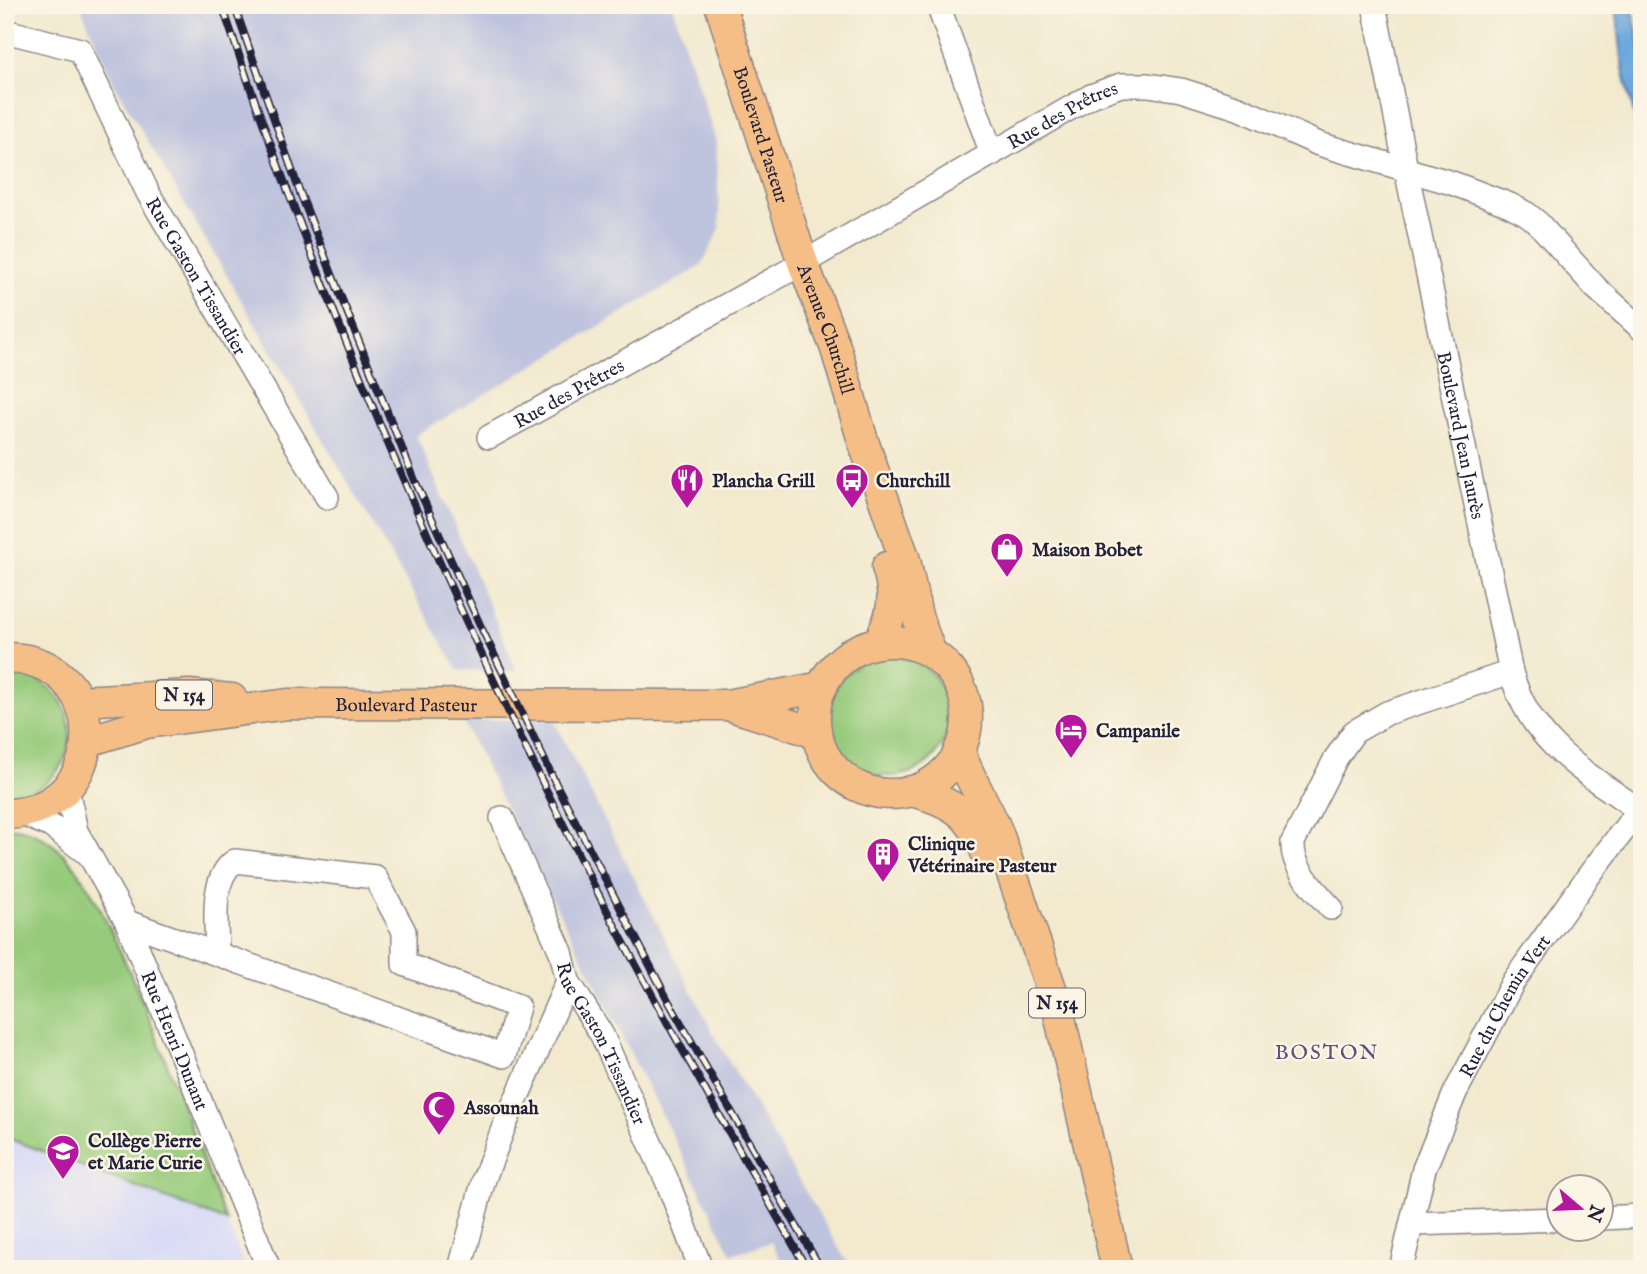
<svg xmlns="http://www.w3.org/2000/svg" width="1647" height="1274" viewBox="0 0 1647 1274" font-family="'IM FELL English',serif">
	<rect width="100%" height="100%" fill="#fcf5e5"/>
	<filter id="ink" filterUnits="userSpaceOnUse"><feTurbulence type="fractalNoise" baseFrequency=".0143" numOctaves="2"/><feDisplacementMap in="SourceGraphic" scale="14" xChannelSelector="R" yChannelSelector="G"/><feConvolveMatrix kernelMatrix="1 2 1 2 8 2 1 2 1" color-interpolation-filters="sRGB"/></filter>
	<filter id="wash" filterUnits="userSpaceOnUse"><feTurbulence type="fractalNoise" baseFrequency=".00686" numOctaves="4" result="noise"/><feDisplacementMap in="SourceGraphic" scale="28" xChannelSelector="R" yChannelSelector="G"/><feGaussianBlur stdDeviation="1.57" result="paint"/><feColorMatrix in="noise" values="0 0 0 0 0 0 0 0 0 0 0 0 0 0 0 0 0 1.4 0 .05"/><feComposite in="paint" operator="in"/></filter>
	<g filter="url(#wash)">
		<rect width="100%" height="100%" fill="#f2e9cf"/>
		<path fill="#d6d8f9" d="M 5,1137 L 226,1221 L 246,1269 L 5,1269 Z"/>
		<path fill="#bec3de" d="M 80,5 L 672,5 L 716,141 L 720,229 L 701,266 L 416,435 L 517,671 L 458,670 L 112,80 Z
			M 540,719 L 554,721 L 719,1044 L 851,1269 L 786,1269 L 771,1242 L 732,1254 L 462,720 Z"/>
		<path fill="#97cb7c" stroke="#5c765c" stroke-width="2" d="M829 716a60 60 0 1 1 120 0a60 60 0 1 1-120 0Z
			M 5,671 C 12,672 20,671 27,673 C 32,675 36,679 41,682 C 95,716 68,798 5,795 Z
			M 5,827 C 31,827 52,841 69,860 C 92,887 106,921 121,953 C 161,1040 191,1132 226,1221 L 5,1137 Z"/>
		<path fill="#6ca8dd" stroke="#47658c" stroke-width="2" d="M 1616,5 L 1631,5 L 1642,53 L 1642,176 L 1634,114 L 1623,68 Z"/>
	</g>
	<g filter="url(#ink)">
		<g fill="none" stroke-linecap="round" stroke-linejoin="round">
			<defs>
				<g id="minor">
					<path d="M 938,5 L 992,154"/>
					<path id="s1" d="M 1374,5 L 1406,169 L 1511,672 C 1531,744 1585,772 1642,812"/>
					<path id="s2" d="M 5,31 L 80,50 L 148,193 L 327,497"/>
					<path id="s3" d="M 489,437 L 803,263 L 1091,96 L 1121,85 L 1148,85 L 1181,90 L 1238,108 L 1319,144 L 1452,183 L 1510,205 L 1527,214 L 1538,223 L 1596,288 L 1642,329"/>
					<path id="s4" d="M 67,789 L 76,831 L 127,922 L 269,1269"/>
					<path d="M 23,814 L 51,826 L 84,851"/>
					<path id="s5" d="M 502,818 L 561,952 L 568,981 L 602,1035 L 668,1183 L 701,1269"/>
					<path d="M 1331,908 C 1315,890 1291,868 1293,842 L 1336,758 L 1354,732 L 1387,713 L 1511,672"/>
					<path d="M 127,922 L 504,1056 L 518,1007 L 404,964 L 404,931 L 375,877 L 235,861 C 209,879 217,925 217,954"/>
					<path d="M 1602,1218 L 1642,1216"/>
					<path d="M 1412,1224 L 1560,1219"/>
					<path d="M 460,1269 L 484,1179 L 503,1129 L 568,981"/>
					<path id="s6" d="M 1401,1269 L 1424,1169 L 1455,1093 L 1513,982 L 1587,878 L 1639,810"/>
				</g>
				<g id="major">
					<path id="s7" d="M 720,5 L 803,263 L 836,349 L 863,441 L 905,560 L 917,616 L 931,653"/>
					<circle cx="891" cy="718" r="76"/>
					<path d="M 878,643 C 893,616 897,596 887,567"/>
					<path d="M 5,658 C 113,656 114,812 5,814"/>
					<path d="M 80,701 L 189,695 L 232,699"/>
					<path d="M 731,706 L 816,733"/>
					<path id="s8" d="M 88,741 L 147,723 L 288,704 L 727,705 L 822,687"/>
					<path d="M 959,750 C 969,779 986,804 998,833 L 1058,1009 L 1117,1269"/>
					<path d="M 911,791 C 955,802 972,815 988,857"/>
				</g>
			</defs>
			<use href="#minor" stroke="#8a8685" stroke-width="26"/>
			<use href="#major" stroke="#8a8685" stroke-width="33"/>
			<use href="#minor" stroke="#fff" stroke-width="23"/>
			<use href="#major" stroke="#f6be87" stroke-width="30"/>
			<defs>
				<path id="rail" d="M 222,5 C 320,298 441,582 580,858 C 650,997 730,1133 807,1269
					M 234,5 L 299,190 L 341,297 L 416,483 L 481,627 L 556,784 L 669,1002 L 821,1269"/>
			</defs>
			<use href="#rail" stroke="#22223b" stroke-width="8"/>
			<use href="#rail" stroke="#fcf5e5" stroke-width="5" stroke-dasharray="16" stroke-linecap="butt"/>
		</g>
	</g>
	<defs>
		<symbol id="restaurant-pin" viewBox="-11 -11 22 30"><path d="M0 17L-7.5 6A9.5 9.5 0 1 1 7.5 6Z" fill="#b5179e" stroke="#fcf5e5"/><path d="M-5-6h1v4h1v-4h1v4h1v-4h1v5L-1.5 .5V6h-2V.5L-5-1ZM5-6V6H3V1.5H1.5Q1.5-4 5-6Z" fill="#fff"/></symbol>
		<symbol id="bus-pin" viewBox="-11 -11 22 30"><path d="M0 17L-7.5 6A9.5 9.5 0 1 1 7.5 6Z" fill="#b5179e" stroke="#fcf5e5"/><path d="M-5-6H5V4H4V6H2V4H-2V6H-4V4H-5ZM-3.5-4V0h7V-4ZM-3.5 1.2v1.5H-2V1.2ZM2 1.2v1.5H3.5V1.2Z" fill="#fff"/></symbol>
		<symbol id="shop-pin" viewBox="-11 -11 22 30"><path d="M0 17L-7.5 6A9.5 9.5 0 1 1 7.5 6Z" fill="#b5179e" stroke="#fcf5e5"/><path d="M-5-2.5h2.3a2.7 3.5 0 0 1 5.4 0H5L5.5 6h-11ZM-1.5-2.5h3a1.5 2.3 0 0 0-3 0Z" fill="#fff"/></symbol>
		<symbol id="hotel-pin" viewBox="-11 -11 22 30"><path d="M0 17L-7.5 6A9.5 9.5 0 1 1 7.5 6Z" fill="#b5179e" stroke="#fcf5e5"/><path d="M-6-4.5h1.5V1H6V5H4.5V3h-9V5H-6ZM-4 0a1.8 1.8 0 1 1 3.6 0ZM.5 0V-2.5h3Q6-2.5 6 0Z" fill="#fff"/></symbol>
		<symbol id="building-pin" viewBox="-11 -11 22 30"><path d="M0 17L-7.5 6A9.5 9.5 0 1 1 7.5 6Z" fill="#b5179e" stroke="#fcf5e5"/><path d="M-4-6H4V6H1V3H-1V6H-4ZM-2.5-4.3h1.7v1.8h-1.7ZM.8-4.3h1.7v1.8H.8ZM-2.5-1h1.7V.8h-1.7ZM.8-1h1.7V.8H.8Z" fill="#fff"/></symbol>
		<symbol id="mosque-pin" viewBox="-11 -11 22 30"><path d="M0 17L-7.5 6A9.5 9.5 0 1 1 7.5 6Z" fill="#b5179e" stroke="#fcf5e5"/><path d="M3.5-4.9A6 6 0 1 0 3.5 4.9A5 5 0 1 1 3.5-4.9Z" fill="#fff"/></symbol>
		<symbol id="school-pin" viewBox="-11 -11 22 30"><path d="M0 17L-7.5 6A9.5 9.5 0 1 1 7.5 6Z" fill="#b5179e" stroke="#fcf5e5"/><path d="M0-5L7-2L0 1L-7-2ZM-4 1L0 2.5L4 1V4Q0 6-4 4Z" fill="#fff"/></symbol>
	</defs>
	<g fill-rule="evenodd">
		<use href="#restaurant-pin" x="668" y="461" width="38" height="52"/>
		<use href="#bus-pin" x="833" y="461" width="38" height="52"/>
		<use href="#shop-pin" x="988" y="530" width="38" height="52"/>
		<use href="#hotel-pin" x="1052" y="711" width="38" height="52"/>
		<use href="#building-pin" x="864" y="835" width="38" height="52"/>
		<use href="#mosque-pin" x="420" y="1088" width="38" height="52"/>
		<use href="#school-pin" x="44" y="1132" width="38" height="52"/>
	</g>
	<g text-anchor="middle" stroke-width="5" stroke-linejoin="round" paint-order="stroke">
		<g fill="#fcf5e5" stroke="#63616e" stroke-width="2">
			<rect x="156" y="680.5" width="56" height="29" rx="5"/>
			<rect x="1029" y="988.5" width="56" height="29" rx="5"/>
		</g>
		<g font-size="18" font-weight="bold" fill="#22223b">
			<text x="184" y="701">N 154</text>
			<text x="1057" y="1009">N 154</text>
		</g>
		<g font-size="19" fill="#22223b" stroke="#fcf5e5">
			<text dy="7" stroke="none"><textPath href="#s3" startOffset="658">Rue des Prêtres</textPath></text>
			<text dy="7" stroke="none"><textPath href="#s7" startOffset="136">Boulevard Pasteur</textPath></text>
			<text dy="7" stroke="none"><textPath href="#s2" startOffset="332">Rue Gaston Tissandier</textPath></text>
			<text dy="7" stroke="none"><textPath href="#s7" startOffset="341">Avenue Churchill</textPath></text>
			<text dy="7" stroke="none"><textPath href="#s3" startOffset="91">Rue des Prêtres</textPath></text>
			<text dy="7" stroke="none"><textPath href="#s1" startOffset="439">Boulevard Jean Jaurès</textPath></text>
			<text dy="7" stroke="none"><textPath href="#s8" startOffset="322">Boulevard Pasteur</textPath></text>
			<text dy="7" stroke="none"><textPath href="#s6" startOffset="285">Rue du Chemin Vert</textPath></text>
			<text dy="7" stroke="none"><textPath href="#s4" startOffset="275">Rue Henri Dunant</textPath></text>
			<text dy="7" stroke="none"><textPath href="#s5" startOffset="247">Rue Gaston Tissandier</textPath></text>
		</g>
		<g font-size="19" font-weight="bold" fill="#22223b" stroke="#fcf5e5" text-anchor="start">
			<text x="712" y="487">Plancha Grill</text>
			<text x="876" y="487">Churchill</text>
			<text x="1032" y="556">Maison Bobet</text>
			<text x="1096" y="737">Campanile</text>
			<text x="908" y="850">Clinique<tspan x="908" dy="22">Vétérinaire Pasteur</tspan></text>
			<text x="464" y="1114">Assounah</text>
			<text x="88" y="1147">Collège Pierre<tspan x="88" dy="22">et Marie Curie</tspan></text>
		</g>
		<g font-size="21" letter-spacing="2" fill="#58547c" stroke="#fcf5e5">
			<text x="1327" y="1059">BOSTON</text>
		</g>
	</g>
	<rect width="1647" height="1274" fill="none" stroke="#fcf5e5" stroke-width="28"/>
	<g transform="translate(1580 1208) rotate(109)"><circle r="33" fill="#fcf5e5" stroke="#a5a1a1" stroke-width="2"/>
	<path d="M0-5L12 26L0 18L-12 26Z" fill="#b5179e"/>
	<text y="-10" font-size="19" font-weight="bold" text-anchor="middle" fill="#22223b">N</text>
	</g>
</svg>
